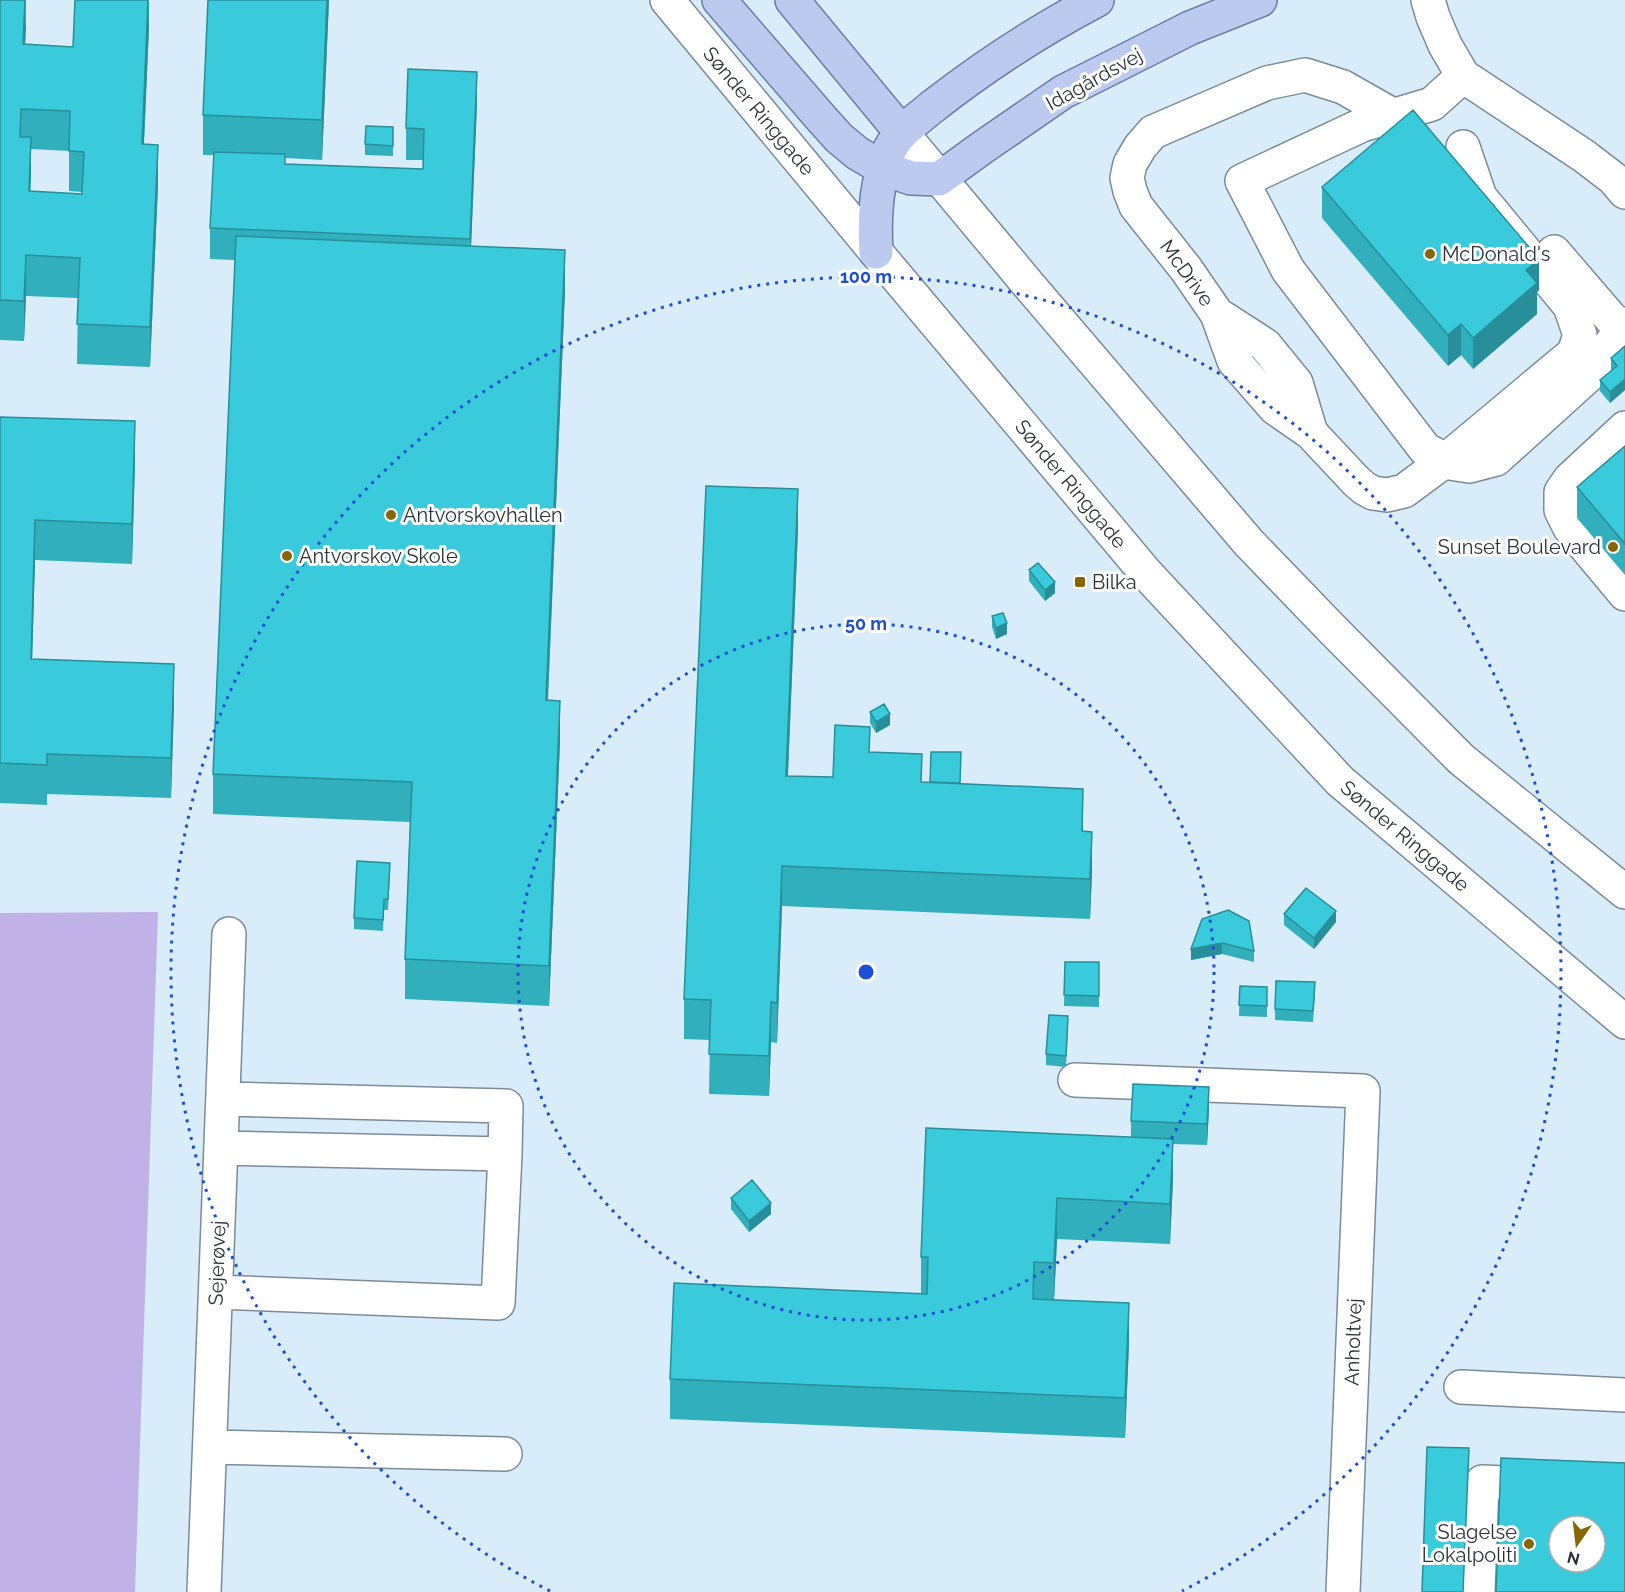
<svg xmlns="http://www.w3.org/2000/svg" width="1625" height="1592" viewBox="0 0 1625 1592" font-family="Raleway,sans-serif">
	<rect width="100%" height="100%" fill="#d9ecf9"/>
	<path fill="#c0b1e7" d="M 158,912 L 135,1592 L 0,1592 L 0,913 Z"/>
	<g fill="none" stroke-linecap="round" stroke-linejoin="round">
		<defs>
			<path id="minor" d="M 667,0 L 876,252 L 1146,573 L 1340,781 L 1625,1022
				M 1428,0 L 1433,17 L 1445,45 L 1463,76 L 1584,156 L 1614,179 L 1625,192
				M 1463,76 L 1432,104 L 1362,125 L 1242,181 L 1288,270 L 1425,449 L 1450,463 L 1469,466 L 1496,459 L 1590,374 L 1625,324
				M 1394,116 L 1343,87 L 1305,75 L 1267,83 L 1153,132 L 1140,147 L 1130,164 L 1127,178 L 1130,191 L 1136,206 L 1186,269 L 1217,314 L 1265,345 L 1296,383 L 1311,433 L 1356,481 L 1364,488 L 1373,493 L 1387,495 L 1404,491 L 1446,460 L 1574,353 L 1580,335 L 1570,306 L 1480,197 L 1463,147
				M 901,132 L 1027,283 L 1249,543 L 1333,630 L 1461,759 L 1625,892
				M 1554,252 L 1621,330
				M 1217,314 L 1234,361 L 1275,408 L 1311,433
				M 1625,428 L 1570,479 L 1561,492 L 1561,510 L 1570,528 L 1625,594
				M 1075,1080 L 1363,1091 L 1343,1592
				M 221,1148 L 505,1154 L 506,1106 L 223,1099
				M 216,1292 L 498,1303 L 505,1154
				M 1461,1387 L 1625,1395
				M 210,1447 L 505,1454
				M 204,1592 L 229,934
				M 1478,1592 L 1482,1482 L 1625,1488"/>
			<path id="major" d="M 719,0 L 821,118 L 839,138 L 857,153 L 884,169 L 911,178 L 939,179 L 983,147 L 1063,92 L 1190,28 L 1260,0
				M 792,0 L 901,132
				M 876,252 C 874,219 876,180 890,149 C 899,131 917,120 932,107 C 983,67 1040,30 1097,0"/>
		</defs>
		<use href="#minor" stroke="#7b8c98" stroke-width="36"/>
		<use href="#major" stroke="#6b7ea7" stroke-width="36"/>
		<use href="#minor" stroke="#fff" stroke-width="33"/>
		<use href="#major" stroke="#bbcaee" stroke-width="33"/>
	</g>
	<path fill="#31afbd" fill-rule="evenodd" d="M 0,0 L 26,0 L 25,44 L 73,47 L 149,0 L 149,27 L 144,144 L 158,185 L 150,367 L 77,364 L 78,298 L 26,296 L 24,341 L 0,340 ZM 31,149 L 69,151 L 69,191 L 82,192 L 82,194 L 30,191 Z
		M 208,0 L 329,0 L 322,160 L 285,158 L 285,164 L 423,169 L 423,160 L 406,160 L 406,128 L 477,103 L 471,246 L 565,290 L 548,700 L 560,741 L 549,1006 L 405,999 L 405,959 L 410,822 L 213,814 L 213,774 L 235,260 L 210,259 L 210,228 L 214,155 L 203,155 L 203,115 Z
		M 393,127 L 393,156 L 365,155 L 365,144 Z
		M 1322,187 L 1539,290 L 1537,292 L 1537,314 L 1473,369 L 1461,355 L 1448,366 L 1322,218 Z
		M 1625,346 L 1625,390 L 1610,403 L 1600,391 L 1600,380 L 1612,371 L 1611,369 L 1611,358 Z
		M 0,417 L 135,462 L 132,564 L 35,560 L 32,660 L 174,704 L 171,798 L 47,794 L 47,805 L 0,803 Z
		M 1625,446 L 1625,575 L 1577,518 L 1577,487 Z
		M 798,529 L 788,776 L 833,777 L 870,752 L 922,782 L 960,783 L 1083,831 L 1092,872 L 1090,919 L 782,906 L 777,1043 L 771,1042 L 769,1096 L 709,1094 L 710,1040 L 684,1039 L 684,999 Z
		M 1029,570 L 1055,593 L 1045,601 L 1029,581 Z
		M 992,616 L 1007,634 L 996,639 L 992,627 Z
		M 870,712 L 890,725 L 876,733 L 870,723 Z
		M 390,874 L 388,910 L 384,910 L 383,931 L 354,929 L 354,918 Z
		M 1284,914 L 1336,922 L 1314,949 L 1284,925 Z
		M 1202,919 L 1254,951 L 1254,962 L 1222,954 L 1191,960 Z
		M 1065,962 L 1099,962 L 1099,1007 L 1064,1006 Z
		M 1240,986 L 1267,987 L 1267,1017 L 1239,1016 Z
		M 1315,993 L 1313,1022 L 1275,1020 L 1275,1009 Z
		M 1068,1027 L 1066,1067 L 1046,1065 L 1046,1054 Z
		M 1209,1109 L 1207,1145 L 1173,1144 L 1173,1179 L 1170,1244 L 1057,1239 L 1054,1299 L 1129,1343 L 1125,1438 L 670,1419 L 670,1379 L 921,1294 L 921,1257 L 1131,1137 L 1131,1121 Z
		M 731,1198 L 771,1214 L 749,1232 L 731,1209 Z"/>
	<path fill="#288e9a" d="M 25,0 L 26,29 L 23,84 L 23,44 Z
		M 148,0 L 149,27 L 142,184 L 142,144 Z
		M 327,0 L 329,0 L 322,160 L 322,120 Z
		M 477,72 L 477,103 L 470,271 L 470,239 Z
		M 31,137 L 31,177 L 29,231 L 29,191 Z
		M 158,145 L 158,185 L 150,367 L 150,327 Z
		M 565,250 L 565,290 L 546,740 L 546,700 Z
		M 26,255 L 26,296 L 24,341 L 24,301 Z
		M 1539,259 L 1539,290 L 1537,292 L 1537,314 L 1473,369 L 1473,338 L 1526,270 Z
		M 1461,324 L 1461,355 L 1448,366 L 1448,335 Z
		M 1625,379 L 1625,390 L 1610,403 L 1610,392 Z
		M 135,421 L 135,462 L 132,564 L 132,524 Z
		M 798,489 L 798,529 L 786,816 L 786,776 Z
		M 35,520 L 35,560 L 31,700 L 31,659 Z
		M 1055,582 L 1055,593 L 1045,601 L 1045,590 Z
		M 1007,623 L 1007,634 L 996,639 L 996,628 Z
		M 174,664 L 174,704 L 171,798 L 171,758 Z
		M 560,701 L 560,741 L 549,1006 L 549,966 Z
		M 890,714 L 890,725 L 876,733 L 876,722 Z
		M 1083,789 L 1083,829 L 1082,871 L 1082,831 Z
		M 1092,832 L 1092,872 L 1090,919 L 1090,879 Z
		M 782,866 L 782,906 L 777,1043 L 777,1003 Z
		M 1336,911 L 1336,922 L 1314,949 L 1314,938 Z
		M 1222,943 L 1222,954 L 1191,960 L 1191,949 Z
		M 771,1002 L 771,1042 L 769,1096 L 769,1056 Z
		M 1209,1087 L 1209,1109 L 1207,1145 L 1207,1124 Z
		M 1173,1139 L 1173,1179 L 1170,1244 L 1170,1204 Z
		M 1057,1198 L 1057,1239 L 1054,1303 L 1054,1263 Z
		M 771,1203 L 771,1214 L 749,1232 L 749,1221 Z
		M 1129,1303 L 1129,1343 L 1125,1438 L 1125,1398 Z"/>
	<path fill="#39cbdc" stroke="#288e9a" stroke-width="1.5" fill-rule="evenodd" d="M 0,0 L 25,0 L 23,44 L 73,47 L 75,0 L 148,0 L 142,144 L 158,145 L 150,327 L 77,324 L 80,258 L 26,255 L 24,301 L 0,300 ZM 21,109 L 70,111 L 69,151 L 84,152 L 82,194 L 29,191 L 31,137 L 20,137 Z
		M 208,0 L 327,0 L 322,120 L 203,115 Z
		M 408,69 L 477,72 L 470,239 L 210,228 L 214,152 L 285,154 L 285,164 L 423,169 L 424,129 L 406,128 Z
		M 1413,110 L 1539,259 L 1526,270 L 1537,283 L 1473,338 L 1461,324 L 1448,335 L 1322,187 Z
		M 366,126 L 393,127 L 393,146 L 365,144 Z
		M 236,236 L 565,250 L 546,700 L 560,701 L 549,966 L 405,959 L 412,782 L 213,774 Z
		M 1625,346 L 1625,379 L 1610,392 L 1600,380 L 1617,366 L 1611,358 Z
		M 0,417 L 135,421 L 132,524 L 35,520 L 31,659 L 174,664 L 171,758 L 47,754 L 47,765 L 0,763 Z
		M 1625,446 L 1625,544 L 1577,487 Z
		M 706,486 L 798,489 L 786,776 L 833,777 L 835,725 L 870,727 L 869,752 L 922,754 L 921,782 L 1083,789 L 1082,831 L 1092,832 L 1090,879 L 782,866 L 777,1003 L 771,1002 L 769,1056 L 709,1054 L 711,1000 L 684,999 Z
		M 1038,563 L 1055,582 L 1045,590 L 1029,570 Z
		M 1003,613 L 1007,623 L 996,628 L 992,616 Z
		M 884,704 L 890,714 L 876,722 L 870,712 Z
		M 931,752 L 961,752 L 960,783 L 930,782 Z
		M 357,861 L 390,863 L 388,899 L 384,899 L 383,920 L 354,918 Z
		M 1306,888 L 1336,911 L 1314,938 L 1284,914 Z
		M 1228,910 L 1249,921 L 1254,951 L 1222,943 L 1191,949 L 1202,919 Z
		M 1065,962 L 1099,962 L 1099,996 L 1064,995 Z
		M 1276,981 L 1315,982 L 1313,1011 L 1275,1009 Z
		M 1240,986 L 1267,987 L 1267,1006 L 1239,1005 Z
		M 1049,1015 L 1068,1016 L 1066,1056 L 1046,1054 Z
		M 1133,1084 L 1209,1087 L 1207,1124 L 1131,1121 Z
		M 926,1128 L 1173,1139 L 1170,1204 L 1057,1198 L 1054,1263 L 1034,1262 L 1033,1299 L 1129,1303 L 1125,1398 L 670,1379 L 674,1283 L 927,1294 L 928,1257 L 921,1257 Z
		M 752,1180 L 771,1203 L 749,1221 L 731,1198 Z
		M 1427,1447 L 1469,1448 L 1463,1592 L 1422,1592 Z
		M 1501,1458 L 1625,1463 L 1625,1592 L 1496,1592 ZM 1559,1526 L 1595,1526 L 1595,1562 L 1559,1562 Z"/>
	<g fill="none" stroke="#1d4ed8" stroke-width="3" stroke-dasharray="3 6">
		<circle cx="866" cy="972" r="348"/>
		<path d="M550 1591A695 695 0 1 1 1182 1591"/>
	</g>
	<g fill="#876501" stroke="#fff" stroke-width="2">
		<circle cx="1430" cy="254" r="6"/>
		<circle cx="391" cy="515" r="6"/>
		<circle cx="1613" cy="547" r="6"/>
		<circle cx="287" cy="556" r="6"/>
		<rect x="1074" y="576" width="12" height="12" rx="3"/>
		<circle cx="1529" cy="1544" r="6"/>
	</g>
	<g text-anchor="middle" stroke-width="6" stroke-linejoin="round" paint-order="stroke">
		<g font-size="20" fill="#2b3337" stroke="#fff">
			<text transform="translate(1094 79) rotate(-29)" y="7">Idagårdsvej</text>
			<text transform="translate(759 111) rotate(50)" y="7">Sønder Ringgade</text>
			<text transform="translate(1187 273) rotate(54)" y="7">McDrive</text>
			<text transform="translate(1071 484) rotate(50)" y="7">Sønder Ringgade</text>
			<text transform="translate(1405 836) rotate(40)" y="7">Sønder Ringgade</text>
			<text transform="translate(217 1263) rotate(-88)" y="7">Sejerøvej</text>
			<text transform="translate(1353 1342) rotate(-88)" y="7">Anholtvej</text>
		</g>
		<g font-size="20" fill="#2b3337" stroke="#fff" text-anchor="start">
			<text x="1442" y="261">McDonald's</text>
			<text x="403" y="522">Antvorskovhallen</text>
			<text x="1601" y="554" text-anchor="end">Sunset Boulevard</text>
			<text x="299" y="563">Antvorskov Skole</text>
			<text x="1092" y="589">Bilka</text>
			<text x="1517" y="1539" text-anchor="end">Slagelse<tspan x="1517" dy="23">Lokalpoliti</tspan></text>
		</g>
	</g>
	<circle cx="866" cy="972" r="9" fill="#1d4ed8" stroke="#fff" stroke-width="3"/>
	<g font-size="18" text-anchor="middle" font-weight="bold" fill="#1d4ed8" stroke="#fff" stroke-width="6" stroke-linejoin="round" paint-order="stroke">
		<text x="866" y="283">100 m</text>
		<text x="866" y="630">50 m</text>
	</g>
	<g transform="translate(1577 1544) rotate(194)"><circle r="28" fill="#ffffff" stroke="#aaadaf" stroke-width="1.5"/>
	<path d="M0-4.5L10 22L0 15L-10 22Z" fill="#876501"/>
	<text y="-9" font-size="16" font-weight="bold" text-anchor="middle" fill="#2b3337">N</text>
	</g>
</svg>
